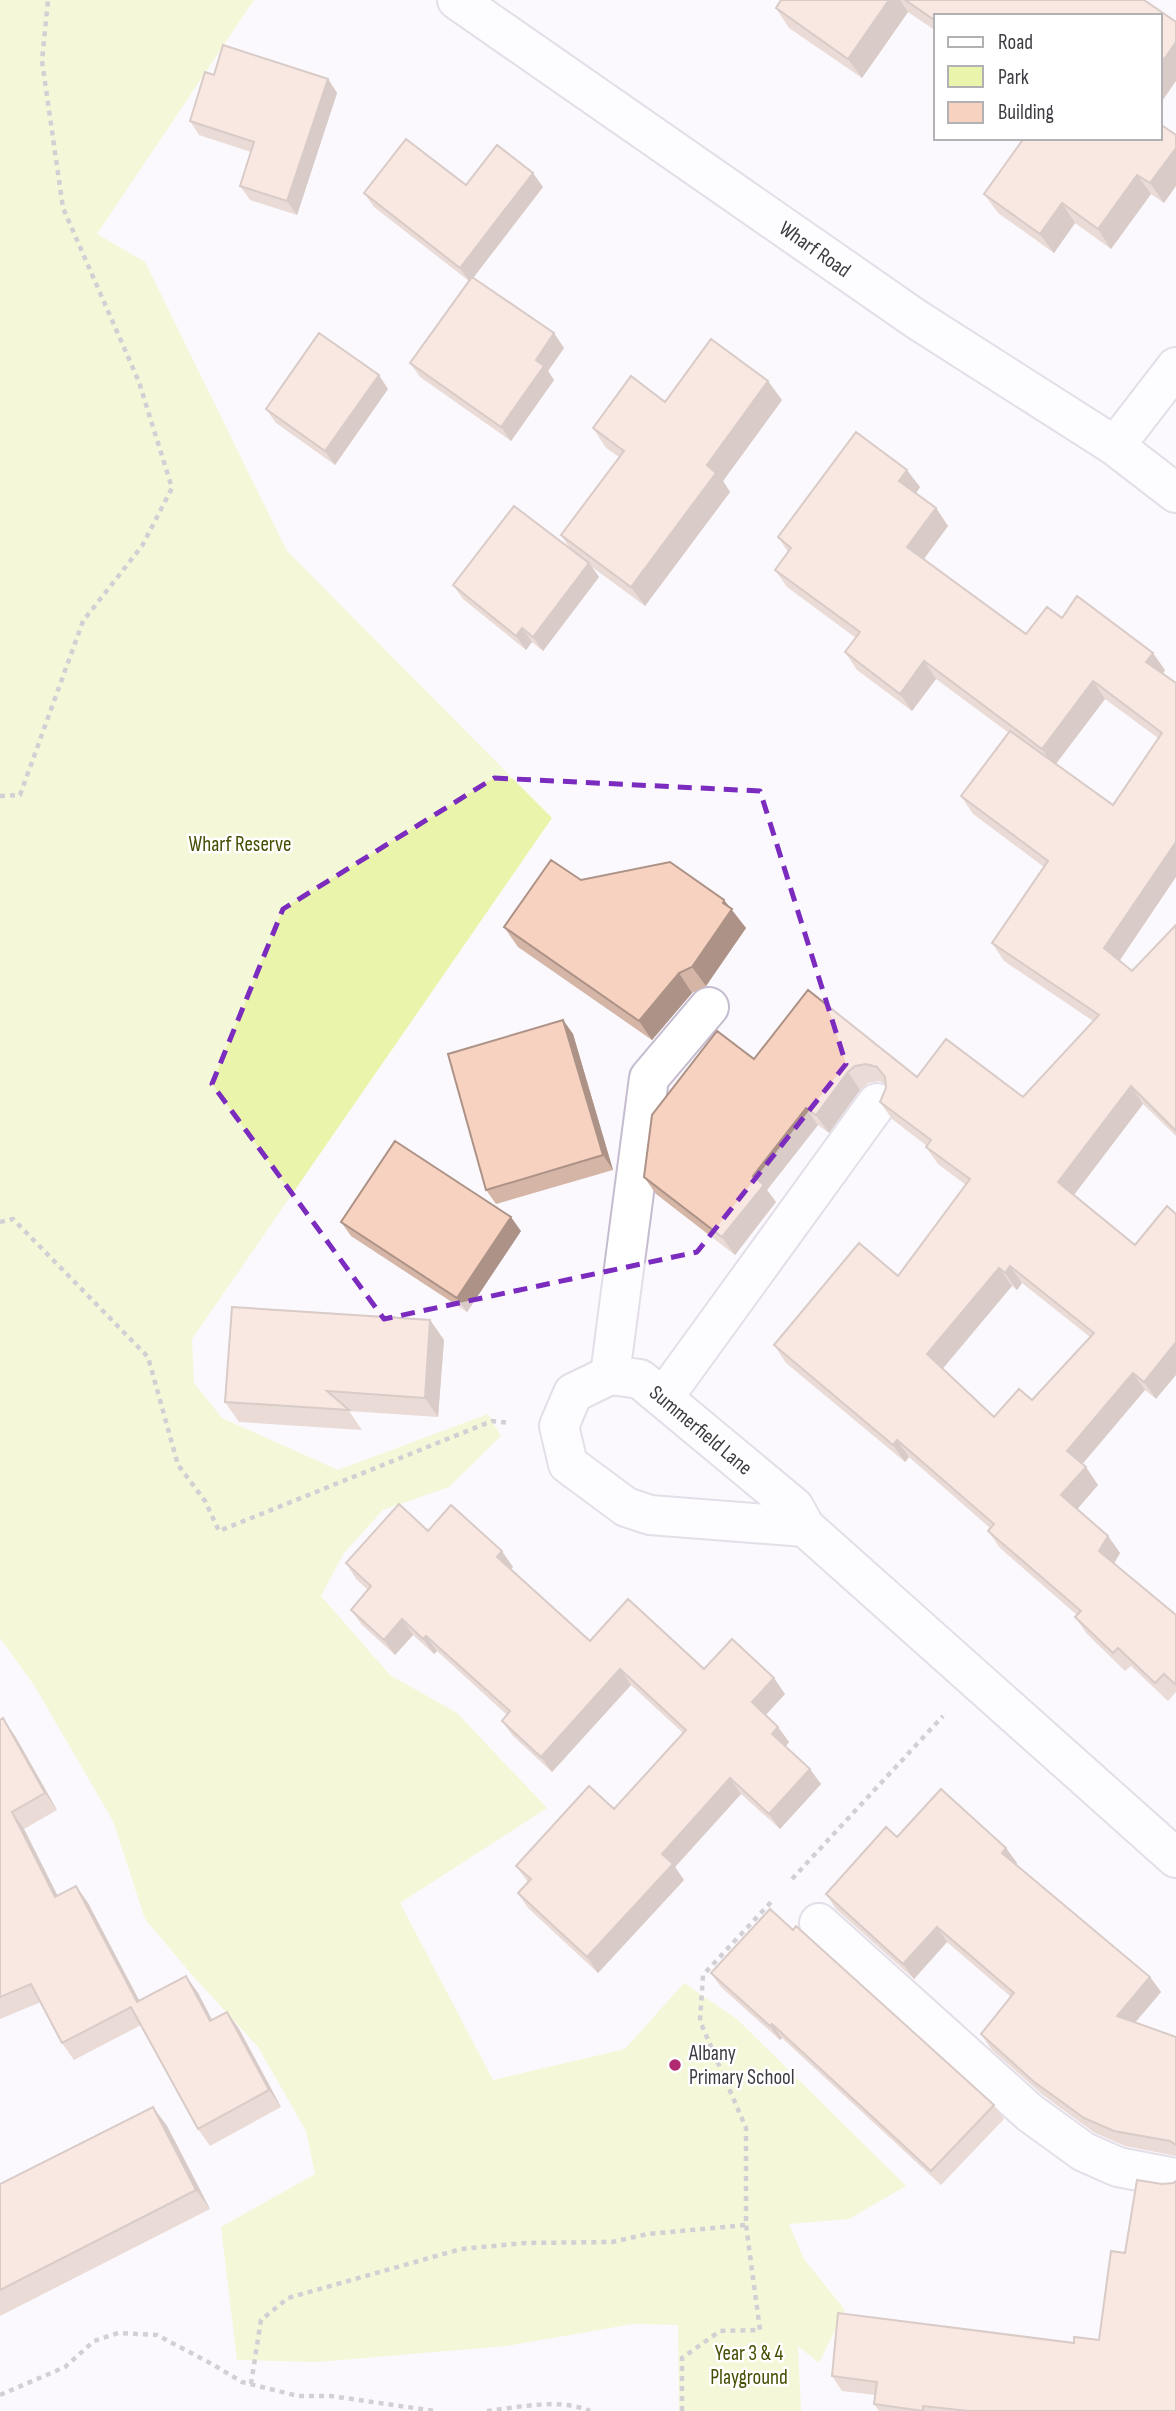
<svg xmlns="http://www.w3.org/2000/svg" width="1176" height="2411" viewBox="0 0 1176 2411" font-family="'Sofia Sans Condensed',sans-serif">
	<rect width="100%" height="100%" fill="#fbf9fd"/>
	<path fill="#eaf5ab" d="M 0,0 L 254,0 L 97,234 L 145,262 L 287,551 L 552,818 L 192,1339 L 194,1383 L 222,1418 L 338,1470 L 488,1414 L 501,1436 L 449,1487 L 383,1510 L 344,1553 L 321,1596 L 390,1675 L 457,1713 L 547,1808 L 400,1903 L 493,2080 L 625,2049 L 684,1983 L 737,2019 L 906,2186 L 849,2219 L 789,2224 L 804,2259 L 845,2310 L 819,2363 L 798,2346 L 801,2411 L 679,2411 L 678,2325 L 633,2324 L 506,2346 L 317,2362 L 237,2360 L 221,2227 L 315,2174 L 306,2131 L 258,2047 L 193,1976 L 145,1919 L 113,1821 L 34,1685 L 0,1638 Z"/>
	<g fill="none" stroke-linecap="round" stroke-linejoin="round">
		<defs>
			<path id="minor" d="M 457,0 L 916,319 L 1115,446 L 1176,493
				M 1115,446 L 1176,367
				M 610,1375 L 649,1078 L 709,1007
				M 663,1398 L 877,1103
				M 805,1527 L 650,1515 L 626,1507 L 568,1464 L 559,1426 L 573,1393 L 610,1375 L 640,1379 L 794,1507 L 805,1527 L 1176,1858
				M 819,1923 L 1030,2113 L 1084,2152 L 1118,2167 L 1176,2178"/>
		</defs>
		<use href="#minor" stroke="#c5bccf" stroke-width="42"/>
		<path stroke="#a19ea4" stroke-width="4.5" stroke-dasharray="5 5" stroke-linecap="butt" d="M 0,796 L 20,795 L 83,621 L 142,546 L 172,488 L 139,382 L 63,208 L 42,61 L 48,0
			M 0,1222 L 13,1219 L 148,1357 L 178,1465 L 205,1501 L 219,1531 L 492,1421 L 511,1423
			M 792,1879 L 943,1716
			M 251,2384 L 261,2320 L 288,2298 L 461,2249 L 525,2243 L 612,2242 L 648,2234 L 746,2225 L 746,2128 L 700,2021 L 703,1975 L 772,1901
			M 0,2395 L 65,2367 L 94,2341 L 118,2333 L 157,2335 L 212,2364 L 242,2382 L 298,2396 L 331,2396 L 435,2411
			M 487,2411 C 520,2407 559,2398 590,2411
			M 682,2411 L 682,2358 L 720,2331 L 760,2330 L 746,2225"/>
		<use href="#minor" stroke="#fff" stroke-width="38"/>
	</g>
	<path fill="#d4b5a6" fill-rule="evenodd" d="M 781,0 L 1144,0 L 936,16 L 936,31 L 908,12 L 862,78 L 789,28 L 776,8 Z
		M 214,75 L 328,79 L 337,93 L 297,215 L 250,200 L 240,186 L 251,152 L 199,135 L 190,121 Z
		M 1016,138 L 1160,138 L 1164,203 L 1151,194 L 1111,249 L 1075,223 L 1054,253 L 998,213 L 984,194 L 1021,142 Z
		M 543,187 L 473,278 L 564,348 L 548,371 L 554,380 L 511,441 L 420,377 L 410,363 L 469,281 L 374,207 L 364,193 Z
		M 388,389 L 335,465 L 276,423 L 266,409 Z
		M 782,400 L 723,481 L 730,492 L 645,606 L 592,567 L 599,577 L 543,651 L 532,642 L 526,650 L 463,599 L 453,585 L 571,550 L 561,535 L 619,457 L 606,448 L 593,428 L 665,402 Z
		M 920,487 L 916,493 L 936,508 L 948,526 L 924,559 L 1026,634 L 1062,618 L 1165,670 L 1163,674 L 1176,683 L 1120,961 L 1132,971 L 1176,925 L 1176,1136 L 1143,1104 L 1074,1195 L 1156,1399 L 1145,1390 L 1082,1464 L 1098,1485 L 1077,1509 L 1108,1536 L 1120,1553 L 1114,1564 L 1176,1615 L 1176,1692 L 1168,1701 L 1131,1666 L 1125,1671 L 1087,1634 L 1075,1617 L 1077,1615 L 1000,1548 L 988,1531 L 990,1528 L 909,1457 L 905,1462 L 786,1363 L 774,1345 L 898,1276 L 966,1185 L 938,1164 L 926,1147 L 927,1146 L 892,1119 L 880,1102 L 886,1088 L 886,1084 L 879,1081 L 868,1083 L 860,1090 L 829,1133 L 818,1125 L 767,1190 L 776,1202 L 735,1255 L 656,1194 L 644,1177 L 754,1059 L 808,990 L 917,1077 L 1023,1097 L 1093,1021 L 1004,961 L 992,943 L 1044,867 L 973,814 L 961,796 L 1009,733 L 936,679 L 912,711 L 857,670 L 845,652 L 856,638 L 787,587 L 775,570 L 788,552 L 778,537 ZM 1105,699 L 1158,738 L 1113,805 L 1056,764 ZM 1022,1283 L 1090,1337 L 1032,1400 L 994,1417 L 942,1368 L 1012,1286 L 1017,1290 Z
		M 581,880 L 724,900 L 746,928 L 706,986 L 692,993 L 652,1040 L 518,947 L 504,927 Z
		M 563,1020 L 573,1034 L 613,1170 L 496,1204 L 486,1190 Z
		M 341,1222 L 521,1231 L 467,1312 L 351,1236 Z
		M 430,1320 L 444,1340 L 438,1417 L 349,1411 L 362,1430 L 239,1422 L 225,1402 Z
		M 428,1531 L 513,1567 L 511,1569 L 590,1641 L 704,1669 L 785,1694 L 765,1715 L 778,1727 L 789,1742 L 785,1747 L 821,1784 L 780,1829 L 741,1794 L 675,1867 L 684,1880 L 598,1973 L 528,1908 L 518,1893 L 528,1882 L 516,1866 L 614,1809 L 683,1733 L 631,1685 L 552,1772 L 513,1736 L 502,1721 L 507,1715 L 437,1651 L 434,1654 L 413,1635 L 395,1655 L 362,1625 L 351,1610 L 368,1590 L 356,1579 L 346,1563 Z
		M 0,1720 L 15,1736 L 57,1810 L 24,1829 L 57,1896 L 76,1886 L 88,1903 L 139,2001 L 186,1976 L 198,1993 L 212,2020 L 227,2012 L 239,2029 L 281,2107 L 210,2146 L 198,2129 L 141,2025 L 74,2060 L 62,2043 L 41,2002 L 0,2019 Z
		M 897,1837 L 1006,1848 L 1017,1863 L 1016,1864 L 1150,1977 L 1161,1992 L 1135,2022 L 1176,2037 L 1176,2156 L 1125,2146 L 1095,2133 L 1044,2096 L 991,2049 L 981,2034 L 1011,1997 L 947,1942 L 914,1979 L 836,1909 L 826,1894 Z
		M 711,1973 L 994,2105 L 1004,2119 L 941,2185 L 782,2038 L 780,2040 L 721,1987 Z
		M 153,2107 L 167,2126 L 210,2209 L 0,2316 L 0,2184 Z
		M 1173,2183 L 1176,2411 L 879,2411 L 874,2404 L 876,2395 L 842,2391 L 832,2376 L 1099,2340 L 1125,2253 L 1162,2184 Z"/>
	<path fill="#ad9387" d="M 889,0 L 900,0 L 908,12 L 862,78 L 848,59 Z
		M 1176,42 L 1176,81 L 1160,104 L 1160,65 Z
		M 328,79 L 337,93 L 297,215 L 287,201 Z
		M 1176,148 L 1176,186 L 1164,203 L 1150,183 Z
		M 533,173 L 543,187 L 470,282 L 460,268 Z
		M 1137,175 L 1151,194 L 1111,249 L 1098,229 Z
		M 1062,203 L 1075,223 L 1054,253 L 1040,234 Z
		M 554,333 L 564,348 L 548,371 L 554,380 L 511,441 L 501,427 L 536,360 Z
		M 379,375 L 388,389 L 335,465 L 325,451 Z
		M 768,381 L 782,400 L 723,481 L 730,492 L 645,606 L 631,587 L 707,465 Z
		M 907,470 L 920,487 L 912,499 L 899,481 Z
		M 936,508 L 948,526 L 920,564 L 907,547 Z
		M 589,563 L 599,577 L 543,651 L 533,637 Z
		M 522,628 L 532,642 L 526,650 L 516,636 Z
		M 1153,653 L 1165,670 L 1158,680 L 1146,662 Z
		M 924,661 L 936,679 L 912,711 L 900,694 Z
		M 1093,681 L 1105,699 L 1054,766 L 1042,749 Z
		M 1176,842 L 1176,877 L 1116,966 L 1104,948 Z
		M 724,900 L 746,928 L 706,986 L 692,967 Z
		M 679,973 L 692,993 L 652,1040 L 639,1021 Z
		M 563,1020 L 573,1034 L 613,1170 L 603,1155 Z
		M 848,1072 L 860,1090 L 829,1133 L 816,1115 Z
		M 1131,1086 L 1143,1104 L 1070,1200 L 1058,1182 Z
		M 806,1108 L 818,1125 L 767,1190 L 776,1202 L 735,1255 L 722,1237 L 753,1176 Z
		M 511,1217 L 521,1231 L 467,1312 L 457,1298 Z
		M 1010,1266 L 1022,1283 L 1017,1290 L 1005,1273 Z
		M 999,1268 L 1012,1286 L 940,1372 L 927,1354 Z
		M 430,1320 L 444,1340 L 438,1417 L 425,1398 Z
		M 1176,1342 L 1176,1375 L 1156,1399 L 1144,1382 Z
		M 1133,1373 L 1145,1390 L 1079,1468 L 1067,1451 Z
		M 897,1440 L 909,1457 L 905,1462 L 893,1445 Z
		M 1086,1467 L 1098,1485 L 1074,1513 L 1061,1495 Z
		M 1108,1536 L 1120,1553 L 1111,1568 L 1099,1551 Z
		M 502,1551 L 513,1567 L 508,1572 L 497,1557 Z
		M 402,1619 L 413,1635 L 395,1655 L 384,1640 Z
		M 426,1636 L 437,1651 L 434,1654 L 423,1639 Z
		M 620,1669 L 631,1685 L 552,1772 L 541,1757 Z
		M 774,1678 L 785,1694 L 763,1718 L 752,1702 Z
		M 3,1718 L 15,1736 L 57,1810 L 45,1793 Z
		M 778,1727 L 789,1742 L 783,1750 L 772,1734 Z
		M 810,1769 L 821,1784 L 780,1829 L 769,1814 Z
		M 730,1778 L 741,1794 L 675,1867 L 684,1880 L 598,1973 L 587,1957 L 662,1854 Z
		M 12,1812 L 24,1829 L 67,1914 L 55,1897 Z
		M 1006,1848 L 1017,1863 L 1013,1868 L 1002,1853 Z
		M 76,1886 L 88,1903 L 149,2019 L 137,2002 Z
		M 937,1927 L 947,1942 L 914,1979 L 903,1964 Z
		M 186,1976 L 198,1993 L 222,2039 L 210,2021 Z
		M 1150,1977 L 1161,1992 L 1128,2031 L 1117,2016 Z
		M 227,2012 L 239,2029 L 281,2107 L 269,2090 Z
		M 772,2024 L 782,2038 L 780,2040 L 770,2026 Z
		M 153,2107 L 167,2126 L 210,2209 L 196,2190 Z"/>
	<path fill="#f7d2c1" stroke="#ad9387" stroke-width="2" fill-rule="evenodd" d="M 781,0 L 889,0 L 848,59 L 776,8 Z
		M 905,0 L 1144,0 L 1176,22 L 1176,42 L 1160,65 L 1160,16 L 936,16 L 936,21 Z
		M 223,45 L 328,79 L 287,201 L 240,186 L 254,142 L 190,121 L 205,72 L 214,75 Z
		M 1160,124 L 1176,135 L 1176,148 L 1150,183 L 1137,175 L 1098,229 L 1062,203 L 1040,234 L 984,194 L 1024,138 L 1160,138 Z
		M 406,139 L 466,185 L 497,145 L 533,173 L 460,268 L 364,193 Z
		M 472,277 L 554,333 L 536,360 L 544,366 L 501,427 L 410,363 Z
		M 319,333 L 379,375 L 325,451 L 266,409 Z
		M 711,339 L 768,381 L 707,465 L 716,473 L 631,587 L 561,535 L 624,451 L 593,428 L 631,376 L 665,402 Z
		M 856,432 L 907,470 L 899,481 L 936,508 L 907,547 L 1026,634 L 1047,607 L 1062,618 L 1077,596 L 1153,653 L 1146,662 L 1176,683 L 1176,842 L 1104,948 L 1132,971 L 1176,925 L 1176,1131 L 1131,1086 L 1058,1182 L 1135,1245 L 1167,1206 L 1176,1214 L 1176,1342 L 1144,1382 L 1133,1373 L 1067,1451 L 1086,1467 L 1061,1495 L 1108,1536 L 1099,1551 L 1176,1615 L 1176,1685 L 1164,1674 L 1155,1683 L 1118,1648 L 1113,1653 L 1075,1617 L 1081,1611 L 988,1531 L 994,1524 L 897,1440 L 893,1445 L 774,1345 L 859,1243 L 898,1276 L 970,1179 L 926,1147 L 931,1140 L 880,1102 L 886,1088 L 885,1077 L 877,1067 L 866,1064 L 855,1066 L 848,1072 L 816,1115 L 806,1108 L 753,1176 L 764,1185 L 722,1237 L 644,1177 L 652,1115 L 717,1031 L 754,1059 L 808,990 L 917,1077 L 946,1039 L 1023,1097 L 1099,1015 L 992,943 L 1048,861 L 961,796 L 1010,731 L 1113,805 L 1162,733 L 1093,681 L 1042,749 L 924,661 L 900,694 L 845,652 L 860,632 L 775,570 L 791,548 L 778,537 ZM 1010,1266 L 1094,1333 L 1032,1400 L 1019,1389 L 994,1417 L 927,1354 L 999,1268 L 1005,1273 Z
		M 514,506 L 589,563 L 533,637 L 522,628 L 516,636 L 453,585 Z
		M 551,860 L 581,880 L 670,862 L 724,900 L 723,903 L 732,909 L 692,967 L 679,973 L 639,1021 L 504,927 Z
		M 563,1020 L 603,1155 L 486,1190 L 448,1054 Z
		M 395,1141 L 511,1217 L 457,1298 L 341,1222 Z
		M 232,1307 L 430,1320 L 425,1398 L 327,1391 L 349,1410 L 225,1402 Z
		M 399,1504 L 428,1531 L 451,1505 L 502,1551 L 497,1557 L 590,1641 L 628,1599 L 704,1669 L 732,1639 L 774,1678 L 752,1702 L 778,1727 L 772,1734 L 810,1769 L 769,1814 L 730,1778 L 662,1854 L 673,1864 L 587,1957 L 518,1893 L 531,1879 L 516,1866 L 589,1786 L 614,1809 L 686,1730 L 620,1669 L 541,1757 L 502,1721 L 510,1711 L 426,1636 L 423,1639 L 402,1619 L 384,1640 L 351,1610 L 371,1586 L 346,1563 Z
		M 3,1718 L 45,1793 L 12,1812 L 55,1897 L 76,1886 L 137,2002 L 186,1976 L 210,2021 L 227,2012 L 269,2090 L 198,2129 L 131,2007 L 62,2043 L 31,1984 L 0,1997 L 0,1720 Z
		M 941,1789 L 1006,1848 L 1002,1853 L 1150,1977 L 1117,2016 L 1176,2037 L 1176,2145 L 1170,2141 L 1114,2131 L 1084,2118 L 1033,2081 L 981,2034 L 1014,1993 L 937,1927 L 903,1964 L 826,1894 L 886,1827 L 897,1837 Z
		M 770,1909 L 793,1930 L 796,1926 L 994,2105 L 931,2171 L 772,2024 L 770,2026 L 711,1973 Z
		M 153,2107 L 196,2190 L 0,2290 L 0,2184 Z
		M 1137,2180 L 1162,2184 L 1173,2183 L 1176,2181 L 1176,2411 L 969,2411 L 923,2406 L 923,2411 L 874,2404 L 877,2382 L 832,2376 L 838,2313 L 1074,2343 L 1074,2337 L 1099,2340 L 1111,2251 L 1125,2253 Z"/>
	<path d="M0 0H1176V2411H0ZM 494,778 L 760,791 L 846,1064 L 697,1252 L 384,1319 L 212,1084 L 283,909 Z" fill="#fbf9fd" fill-opacity=".55" fill-rule="evenodd"/>
	<path fill="none" stroke="#7b2cbf" stroke-width="5" stroke-dasharray="14 9" stroke-linejoin="round" d="M 494,778 L 760,791 L 846,1064 L 697,1252 L 384,1319 L 212,1084 L 283,909 Z"/>
	<circle fill="#b02a6f" stroke="#fff" stroke-width="2.5" cx="675" cy="2065" r="7"/>
	<g text-anchor="middle" stroke-width="5" stroke-linejoin="round" paint-order="stroke">
		<g font-size="21" fill="#3f3b43" stroke="#fff">
			<text transform="translate(815 249) rotate(35)" y="7">Wharf Road</text>
			<text transform="translate(701 1430) rotate(40)" y="7">Summerfield Lane</text>
		</g>
		<g font-size="21" fill="#474d02" stroke="#fff">
			<text x="240" y="851">Wharf Reserve</text>
			<text x="749" y="2360">Year 3 &amp; 4<tspan x="749" dy="24">Playground</tspan></text>
		</g>
		<g font-size="21" fill="#3f3b43" stroke="#fff" text-anchor="start">
			<text x="689" y="2060">Albany<tspan x="689" dy="24">Primary School</tspan></text>
		</g>
	</g>
	<rect x="934" y="14" width="228" height="126" fill="#ffffff" stroke="#b2b1b4" stroke-width="2"/>
	<rect x="948" y="37" width="35" height="10" fill="#ffffff" stroke="#b2b1b4" stroke-width="2"/>
	<text x="998" y="49" font-size="21" fill="#3f3b43">Road</text>
	<rect x="948" y="66" width="35" height="21" fill="#eaf5ab" stroke="#b2b1b4" stroke-width="2"/>
	<text x="998" y="84" font-size="21" fill="#3f3b43">Park</text>
	<rect x="948" y="102" width="35" height="21" fill="#f7d2c1" stroke="#b2b1b4" stroke-width="2"/>
	<text x="998" y="119" font-size="21" fill="#3f3b43">Building</text>
</svg>
